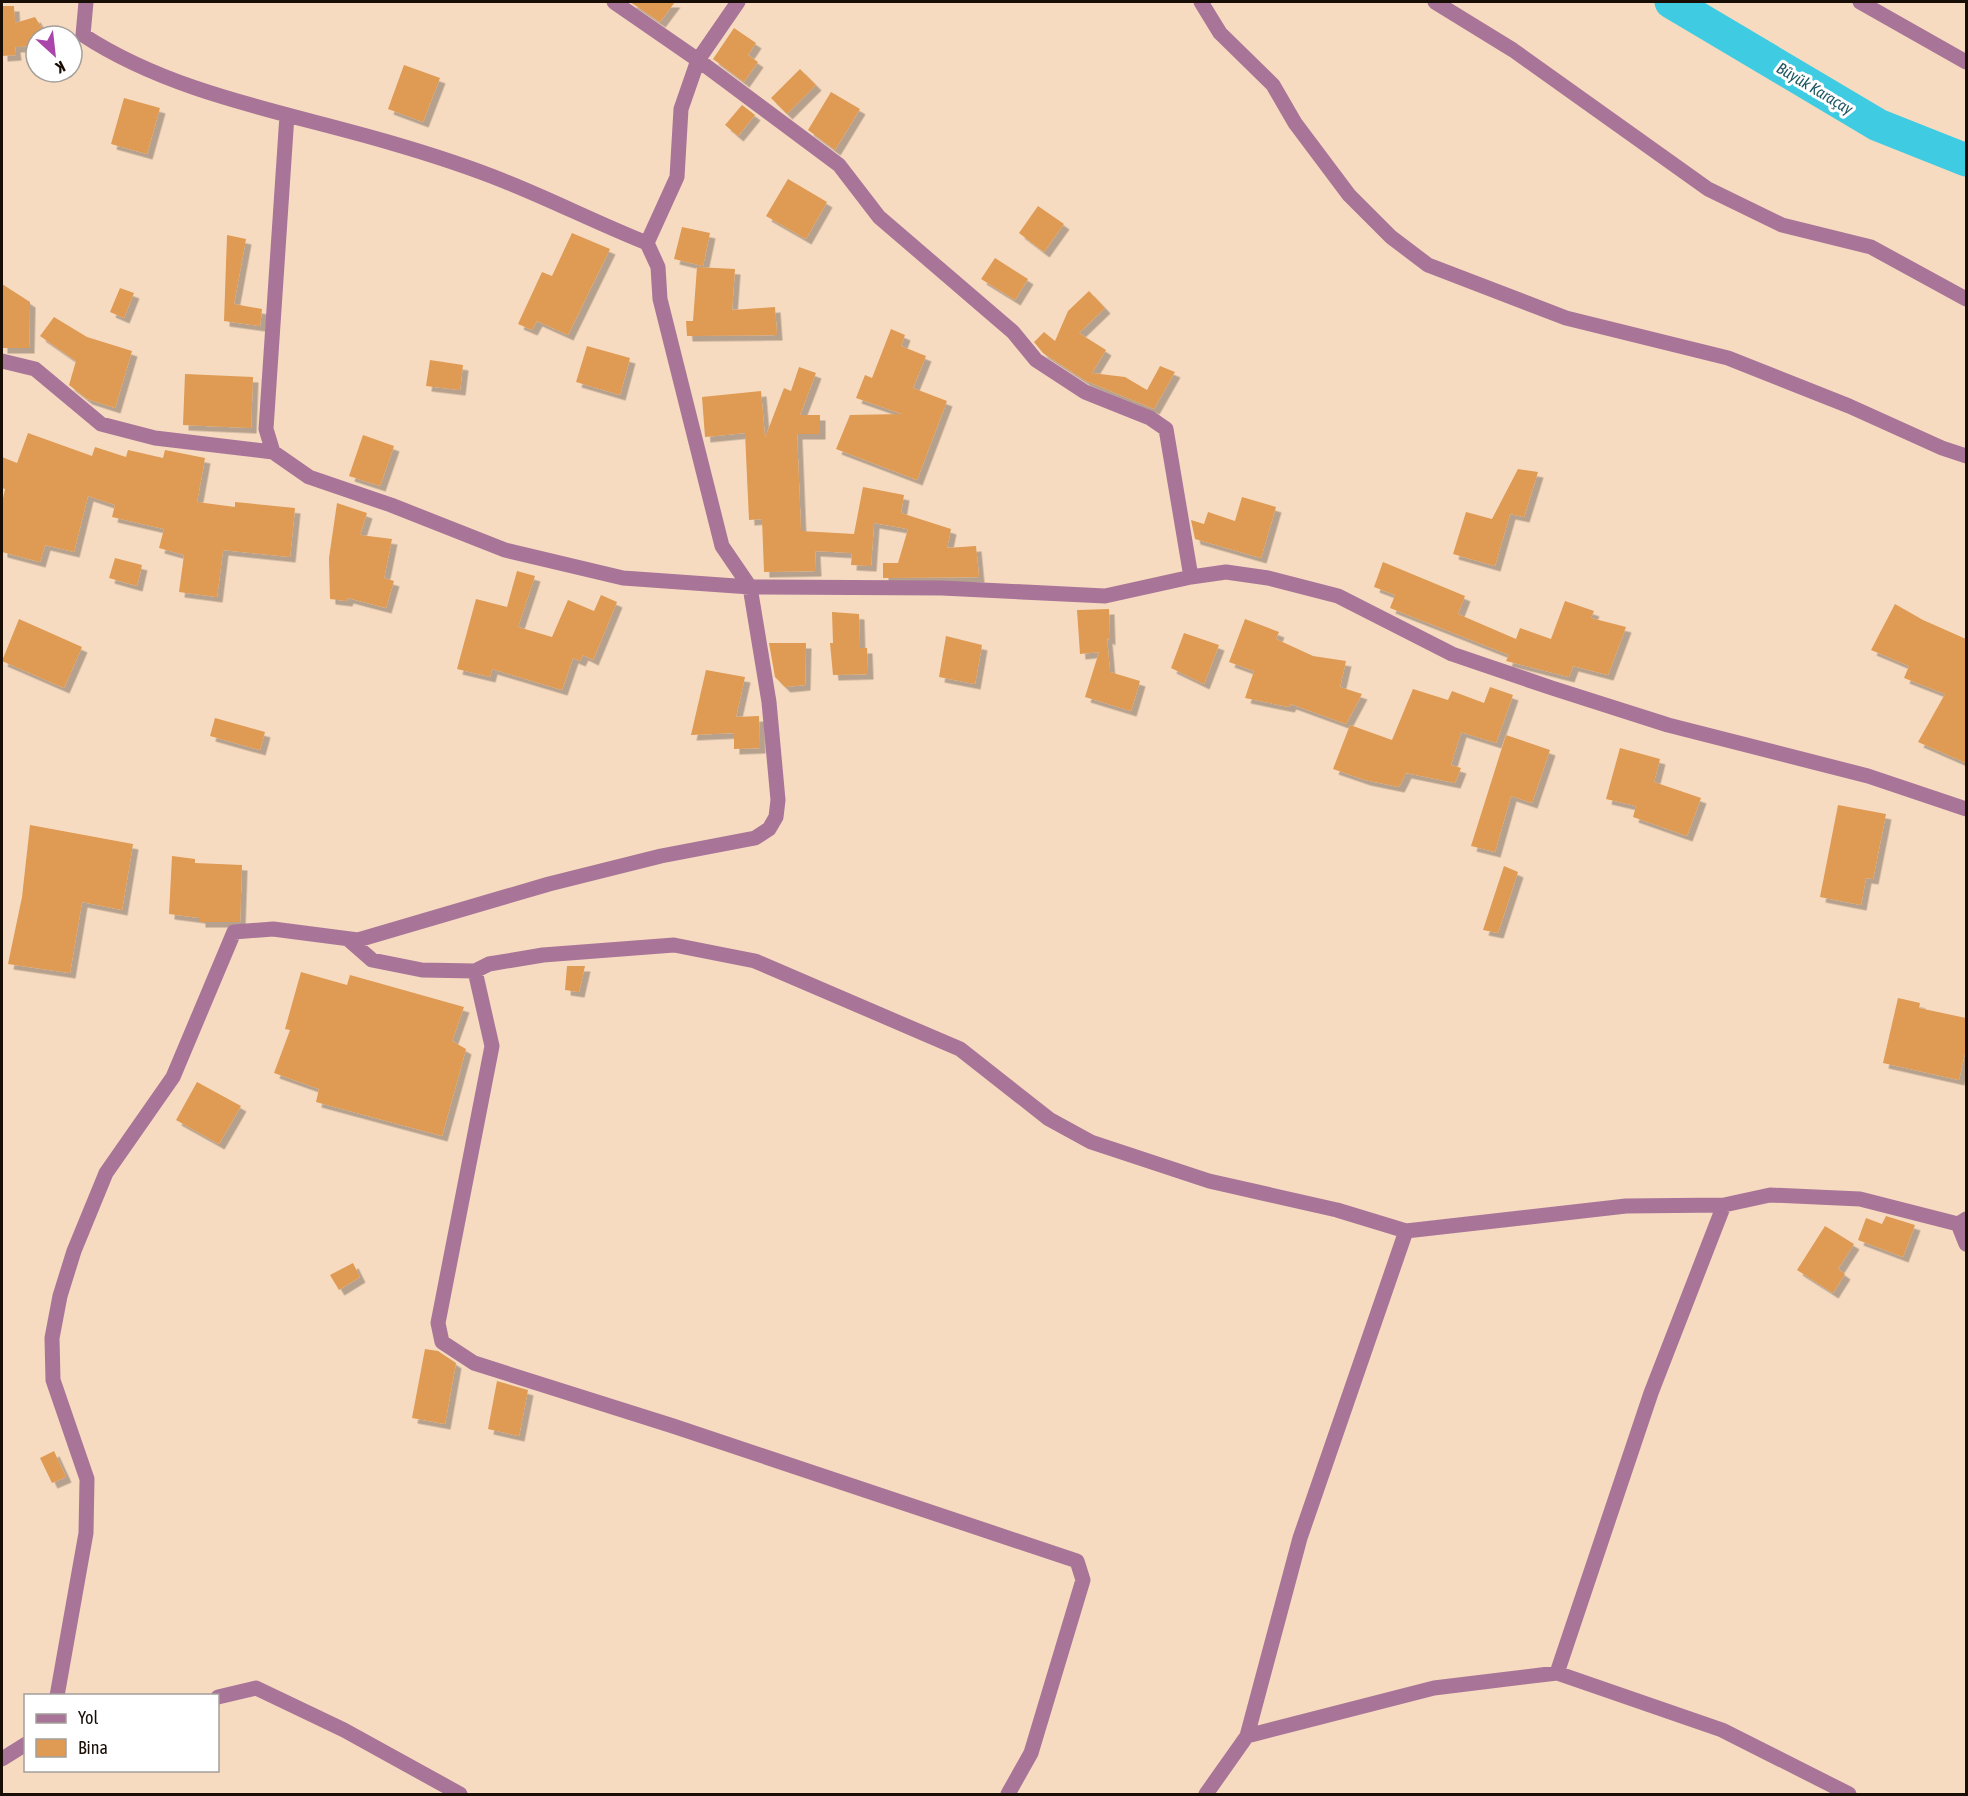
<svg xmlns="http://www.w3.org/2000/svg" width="1968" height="1796" viewBox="0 0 1968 1796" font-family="'Asap Condensed',sans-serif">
	<defs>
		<filter id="shadow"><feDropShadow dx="5.5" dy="5.5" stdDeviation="0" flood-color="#0004"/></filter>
	</defs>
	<rect width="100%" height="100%" fill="#f7dbc0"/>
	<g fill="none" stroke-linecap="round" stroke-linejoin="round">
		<path stroke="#3fcce2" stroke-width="33" d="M 1671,2 L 1878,125 L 1966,160"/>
	</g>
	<path fill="#df9a53" filter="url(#shadow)" d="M 630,2 L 675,2 L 660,22 Z
		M 2,6 L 14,6 L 15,23 L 35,17 L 47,36 L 36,36 L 36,46 L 15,47 L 16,55 L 2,56 Z
		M 734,28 L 756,43 L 748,55 L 758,62 L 744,82 L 713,59 Z
		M 404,65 L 440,78 L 423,122 L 388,109 Z
		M 800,69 L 816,85 L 787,114 L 771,98 Z
		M 831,92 L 860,109 L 835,150 L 808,130 Z
		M 124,98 L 160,108 L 147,154 L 111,144 Z
		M 742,105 L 755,115 L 738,136 L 725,125 Z
		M 788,179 L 827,202 L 806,239 L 766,216 Z
		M 1038,206 L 1064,224 L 1044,252 L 1019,233 Z
		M 682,227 L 710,233 L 703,266 L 674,259 Z
		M 572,233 L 610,249 L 568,335 L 537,321 L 532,330 L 518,324 L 542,272 L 552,276 Z
		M 227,235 L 246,239 L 234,304 L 262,309 L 260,326 L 224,321 Z
		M 995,258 L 1028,279 L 1015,300 L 981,279 Z
		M 697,267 L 735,269 L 732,310 L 775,307 L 777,335 L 687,336 L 686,321 L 693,321 Z
		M 2,284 L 30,302 L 29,348 L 2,348 Z
		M 120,288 L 134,293 L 124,318 L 110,312 Z
		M 1089,291 L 1105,308 L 1079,333 L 1106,350 L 1092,373 L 1125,377 L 1147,390 L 1160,366 L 1175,372 L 1154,409 L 1086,381 L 1043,353 L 1034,342 L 1044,332 L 1055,341 L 1068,311 Z
		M 54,317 L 87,337 L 132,351 L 115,408 L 87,399 L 69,385 L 76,361 L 40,336 Z
		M 891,329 L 905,335 L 901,346 L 926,356 L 913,388 L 947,401 L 917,480 L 836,449 L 850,415 L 902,414 L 856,398 L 865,375 L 872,378 Z
		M 587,346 L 630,358 L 620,395 L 576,382 Z
		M 430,360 L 463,365 L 460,390 L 426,386 Z
		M 799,367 L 816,373 L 800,415 L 820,415 L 820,434 L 797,434 L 801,531 L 854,534 L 863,487 L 904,495 L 901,513 L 951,529 L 947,548 L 976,546 L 979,577 L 883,578 L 883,563 L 898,563 L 908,529 L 874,523 L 871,566 L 851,565 L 852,553 L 815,551 L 816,571 L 764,572 L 762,519 L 749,520 L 745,433 L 705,437 L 702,397 L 761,391 L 765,438 L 784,388 L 791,391 Z
		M 185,374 L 253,377 L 251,428 L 183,425 Z
		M 28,433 L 92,456 L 95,447 L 126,457 L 128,450 L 163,458 L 165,450 L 205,458 L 197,502 L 235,507 L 235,502 L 295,508 L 290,557 L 223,550 L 217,597 L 179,592 L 184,555 L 159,548 L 164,529 L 112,517 L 115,505 L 88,496 L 74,552 L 45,545 L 40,562 L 2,552 L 2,503 L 5,489 L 2,488 L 2,457 L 17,463 Z
		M 363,435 L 394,446 L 380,486 L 349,476 Z
		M 1518,469 L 1538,472 L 1524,517 L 1510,514 L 1495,566 L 1453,554 L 1466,512 L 1492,519 Z
		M 1242,497 L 1276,507 L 1261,558 L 1195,539 L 1191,520 L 1204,524 L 1208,512 L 1235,521 Z
		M 337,503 L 367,513 L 360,535 L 392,539 L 384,578 L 394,581 L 386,608 L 348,598 L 347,601 L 330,599 L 329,558 Z
		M 115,558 L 142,565 L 137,586 L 109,578 Z
		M 1383,562 L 1465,596 L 1458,614 L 1516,639 L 1520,628 L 1551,639 L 1565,601 L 1594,611 L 1591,618 L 1626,627 L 1608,675 L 1573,666 L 1569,677 L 1506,661 L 1509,655 L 1390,608 L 1395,595 L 1374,587 Z
		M 517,571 L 535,576 L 518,627 L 552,637 L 568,600 L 594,611 L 601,595 L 617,602 L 593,660 L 583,655 L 580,661 L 573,658 L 562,690 L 492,669 L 490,677 L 457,669 L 476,599 L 507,607 Z
		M 1895,604 L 1923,620 L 1966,639 L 1966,763 L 1918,742 L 1945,694 L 1904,678 L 1909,666 L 1871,650 Z
		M 1109,609 L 1110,640 L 1107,638 L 1110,672 L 1140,681 L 1131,711 L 1085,697 L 1099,652 L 1080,654 L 1077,610 Z
		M 832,612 L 859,614 L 860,648 L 867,648 L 868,674 L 833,675 L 830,643 L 833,643 Z
		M 19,619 L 82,647 L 64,688 L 2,661 Z
		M 1245,619 L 1279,632 L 1276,639 L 1313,656 L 1346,661 L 1340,687 L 1362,694 L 1346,724 L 1291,704 L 1289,707 L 1245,698 L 1254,671 L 1229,662 Z
		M 1184,633 L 1219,645 L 1204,684 L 1171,668 Z
		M 946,636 L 982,645 L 975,684 L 939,677 Z
		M 769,643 L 806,643 L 805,685 L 785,687 L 775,677 Z
		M 706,670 L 745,677 L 736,717 L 759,716 L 760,748 L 734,749 L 734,733 L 691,735 Z
		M 1490,687 L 1513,695 L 1496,743 L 1461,732 L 1451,765 L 1461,768 L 1455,783 L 1406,773 L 1399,787 L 1365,780 L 1333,769 L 1350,725 L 1392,740 L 1413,689 L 1448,700 L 1452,691 L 1484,703 Z
		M 215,718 L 265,732 L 260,750 L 210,736 Z
		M 1506,735 L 1550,750 L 1532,803 L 1511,796 L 1495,852 L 1471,846 Z
		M 1620,748 L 1660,759 L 1654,782 L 1701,798 L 1687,836 L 1633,817 L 1636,806 L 1606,799 Z
		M 1838,805 L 1886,814 L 1873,879 L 1866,878 L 1861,905 L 1820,897 Z
		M 30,825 L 133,844 L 122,910 L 82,902 L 70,973 L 8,964 L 22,897 Z
		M 172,856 L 195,859 L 195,863 L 242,865 L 240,922 L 200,922 L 200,918 L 169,914 Z
		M 1504,866 L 1518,872 L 1498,933 L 1483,930 Z
		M 567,966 L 585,966 L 579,992 L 565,990 Z
		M 301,972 L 347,985 L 350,975 L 464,1007 L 452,1041 L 466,1049 L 442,1136 L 316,1102 L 319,1089 L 274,1073 L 290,1030 L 285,1029 Z
		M 1898,998 L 1920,1003 L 1919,1008 L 1966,1018 L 1966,1048 L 1959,1080 L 1883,1063 Z
		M 197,1082 L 241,1106 L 219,1144 L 176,1120 Z
		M 1886,1216 L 1915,1225 L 1903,1257 L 1858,1240 L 1866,1218 L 1882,1224 Z
		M 1825,1226 L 1854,1244 L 1838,1269 L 1845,1274 L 1833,1293 L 1797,1270 Z
		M 353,1263 L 360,1277 L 339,1290 L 330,1275 Z
		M 425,1349 L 438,1351 L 456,1363 L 445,1424 L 412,1418 Z
		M 497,1381 L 528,1390 L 519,1436 L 488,1429 Z
		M 54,1451 L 66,1477 L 52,1483 L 40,1458 Z"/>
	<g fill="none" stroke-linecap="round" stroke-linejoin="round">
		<path stroke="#a87599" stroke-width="15" d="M 614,2 L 698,60 L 839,165 L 879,217 L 1013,332 L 1036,360 L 1085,392 L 1150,418 L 1166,429 L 1191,577
			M 1201,2 L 1220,33 L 1273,85 L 1295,123 L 1349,195 L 1391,237 L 1428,265 L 1566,318 L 1728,358 L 1849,406 L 1942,448 L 1966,456
			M 1435,2 L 1513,50 L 1708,189 L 1782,225 L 1871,247 L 1966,299
			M 1860,2 L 1966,62
			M 647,243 L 677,177 L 681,109 L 698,60 L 738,2
			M 2,361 L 35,369 L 101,424 L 155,438 L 273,452 L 309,477 L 391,505 L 505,550 L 623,578 L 750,587 L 942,588 L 1105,596 L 1191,577 L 1226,572 L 1268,578 L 1338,596 L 1452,654 L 1552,688 L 1668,725 L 1868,776 L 1966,809
			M 273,452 L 266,429 L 287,115
			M 348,939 L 372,960 L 422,970 L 475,971 L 489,964 L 543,955 L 674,945 L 755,961 L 960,1049 L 1049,1119 L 1091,1142 L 1209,1181 L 1337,1210 L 1406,1231 L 1626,1206 L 1724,1205 L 1770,1195 L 1860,1199 L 1958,1224 L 1966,1219
			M 475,971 L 492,1046 L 438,1323 L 442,1342 L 474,1363 L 673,1426 L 1077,1561 L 1083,1580 L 1031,1753 L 1008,1794
			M 1958,1224 L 1966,1244
			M 1557,1673 L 1651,1393 L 1724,1205
			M 57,1696 L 86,1533 L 87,1479 L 53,1380 L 52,1338 L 60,1296 L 74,1251 L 106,1173 L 173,1077 L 234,932 L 273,929 L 358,940 L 549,884 L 661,856 L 755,838 L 769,829 L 776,817 L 778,800 L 769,702 L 750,587 L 722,546 L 660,299 L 658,267 L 647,243 C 599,224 552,200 504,181 C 467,166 426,153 388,142 C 286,112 173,94 83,35 L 86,2
			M 218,1697 L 256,1688 L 344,1730 L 460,1794
			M 1247,1736 L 1434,1688 L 1557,1673 L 1722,1730 L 1849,1794
			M 2,1759 L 26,1744
			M 1206,1794 L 1247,1736 L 1300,1538 L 1406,1231"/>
	</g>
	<g text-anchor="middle" stroke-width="6" stroke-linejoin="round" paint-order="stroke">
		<g font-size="16" font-style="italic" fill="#1d5660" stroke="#fff">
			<text transform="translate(1815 88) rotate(31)" y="6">Büyük Karaçay</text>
		</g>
	</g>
	<rect width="1968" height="1796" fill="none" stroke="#180e06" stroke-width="6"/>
	<rect x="24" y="1694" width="195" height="78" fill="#ffffff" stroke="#a39f9b" stroke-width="1.5"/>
	<rect x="36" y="1714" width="30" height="9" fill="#a87599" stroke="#a39f9b" stroke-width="1.5"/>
	<text x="78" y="1724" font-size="18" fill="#180e06">Yol</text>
	<rect x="36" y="1739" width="30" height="18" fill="#df9a53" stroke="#a39f9b" stroke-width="1.5"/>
	<text x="78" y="1754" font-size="18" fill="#180e06">Bina</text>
	<g transform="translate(54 54) rotate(153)"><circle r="28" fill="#ffffff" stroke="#a39f9b" stroke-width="1.5"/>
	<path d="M0-4.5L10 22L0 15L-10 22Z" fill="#aa46ab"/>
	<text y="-9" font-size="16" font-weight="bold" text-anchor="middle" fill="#180e06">K</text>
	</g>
</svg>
